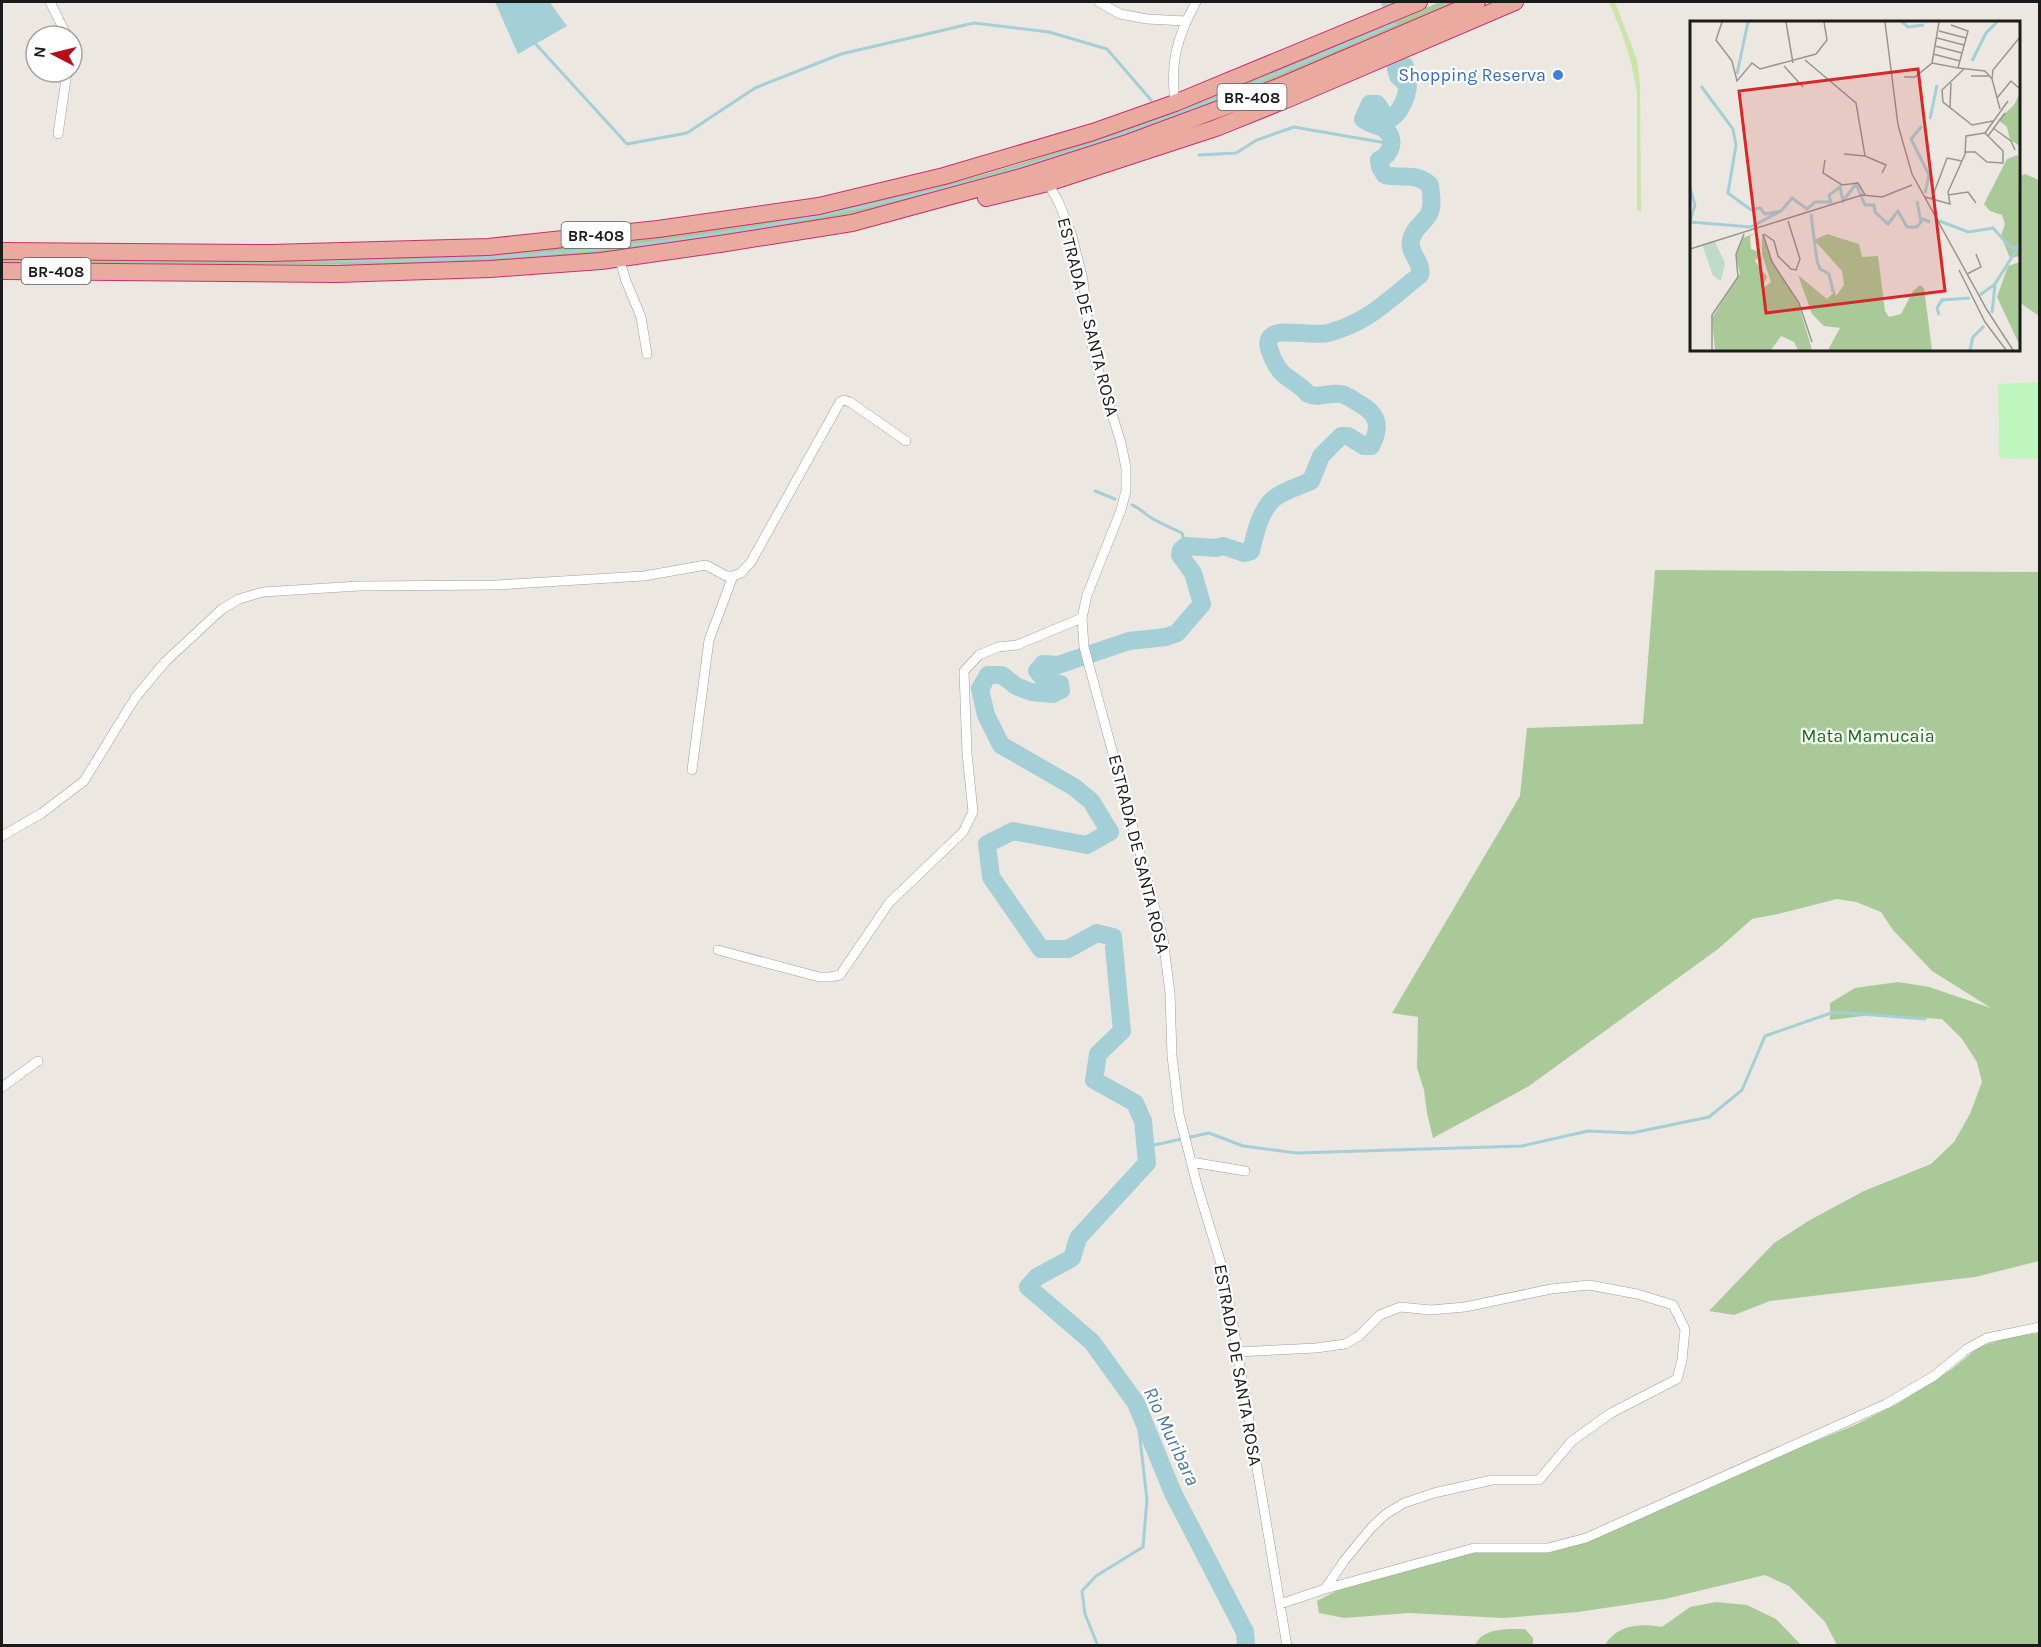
<svg xmlns="http://www.w3.org/2000/svg" width="2041" height="1647" viewBox="0 0 2041 1647" font-family="Karla,sans-serif">
	<rect width="100%" height="100%" fill="#ece7e1"/>
	<path fill="#cae4a9" d="M 1609,2 L 1615,2 L 1637,60 L 1640,82 L 1641,211 L 1639,211 L 1637,210 L 1637,94 C 1633,61 1622,32 1609,2 Z"/>
	<path fill="#aac998" d="M 1440,2 L 1466,2 L 1345,53 L 1074,156 L 921,198 L 845,216 L 626,252 L 535,260 L 387,265 L 2,263 L 2,254 L 544,249 C 703,234 862,212 1015,165 C 1062,150 1111,135 1157,118 C 1252,82 1346,40 1440,2 Z
		M 2025,174 L 2039,180 L 2039,316 L 2019,302 L 2018,177 Z
		M 1655,570 L 2039,572 L 2039,1261 L 1975,1277 L 1770,1301 L 1734,1315 L 1709,1311 L 1774,1243 L 1810,1220 L 1864,1191 L 1931,1164 L 1954,1142 L 1970,1114 L 1982,1082 L 1977,1062 L 1962,1039 L 1942,1019 L 1871,1015 L 1830,1020 L 1830,1003 L 1855,988 L 1898,982 L 1929,987 L 1991,1008 L 1932,971 L 1893,930 L 1881,912 L 1856,902 L 1837,899 L 1778,914 L 1752,919 L 1718,949 L 1529,1086 L 1433,1138 L 1427,1113 L 1424,1090 L 1417,1068 L 1418,1017 L 1392,1013 L 1520,796 L 1527,728 L 1643,724 Z
		M 2039,1333 L 2039,1645 L 1837,1645 L 1825,1622 L 1789,1586 L 1765,1575 L 1665,1599 L 1578,1612 L 1503,1618 L 1409,1613 L 1344,1618 L 1319,1613 L 1317,1601 L 1336,1591 L 1398,1572 L 1470,1553 L 1518,1551 L 1591,1532 L 1855,1425 L 1897,1404 L 1952,1369 L 1979,1347 L 2009,1337 Z
		M 1716,1602 L 1747,1605 L 1776,1619 L 1801,1645 L 1605,1645 C 1617,1625 1640,1623 1662,1627 L 1690,1607 Z
		M 1525,1629 L 1533,1638 L 1533,1645 L 1475,1645 C 1484,1627 1507,1629 1525,1629 Z"/>
	<path fill="#bff5bf" d="M 2039,382 L 2039,459 L 2001,458 L 1999,456 L 1998,386 L 2001,384 Z"/>
	<path fill="#a4cfd7" d="M 495,2 L 552,2 L 551,4 L 567,26 L 518,54 Z"/>
	<g fill="none" stroke-linecap="round" stroke-linejoin="round">
		<path stroke="#a4cfd7" stroke-width="3" d="M 533,41 L 627,144 L 687,133 L 755,88 L 841,54 L 974,23 L 1049,32 L 1107,49 L 1151,100
			M 1199,155 L 1236,153 L 1257,140 L 1294,127 L 1392,144
			M 302,260 C 495,265 688,246 876,204 C 919,194 962,185 1003,173 C 1055,157 1108,140 1159,121 C 1239,91 1317,56 1395,24
			M 1095,491 L 1115,499
			M 1132,505 C 1140,508 1146,515 1153,519 C 1162,524 1172,528 1182,533 L 1186,546
			M 1145,1147 L 1209,1133 L 1243,1146 L 1297,1153 L 1522,1146 L 1588,1131 L 1632,1133 L 1709,1117 L 1742,1090 L 1765,1036 L 1834,1012 L 1925,1019
			M 1098,1646 L 1085,1614 L 1082,1591 L 1096,1576 L 1143,1547 L 1147,1500 L 1136,1403"/>
		<path stroke="#a4cfd7" stroke-width="18" d="M 1390,2 L 1391,3
			M 1246,1646 L 1245,1632 L 1173,1493 L 1136,1403 L 1092,1342 L 1028,1287 L 1037,1277 L 1072,1258 L 1078,1238 L 1147,1163 L 1143,1121 L 1135,1103 L 1094,1080 L 1098,1054 L 1122,1031 L 1113,937 L 1097,933 L 1068,949 L 1041,949 L 991,877 L 987,844 L 1013,831 L 1087,845 L 1110,832 L 1091,801 L 1074,787 L 1001,745 L 986,715 L 980,689 L 988,675 L 1002,675 L 1016,686 L 1031,692 L 1053,694 L 1061,690 L 1060,684 L 1045,680 L 1037,671 L 1043,664 L 1058,665 L 1129,641 L 1166,637 L 1177,633 L 1202,604 L 1193,573 L 1180,555 L 1181,550 L 1186,546 L 1216,548 L 1223,546 L 1244,553 L 1251,551 C 1255,534 1261,507 1276,497 C 1286,490 1300,486 1311,481 L 1321,456 L 1341,436 L 1348,436 L 1364,446 L 1371,446 C 1381,427 1379,415 1360,404 C 1354,401 1348,395 1340,394 C 1330,392 1318,399 1308,394 C 1306,392 1304,389 1302,388 C 1288,377 1281,376 1273,359 C 1270,351 1264,341 1273,335 C 1282,329 1314,336 1328,333 C 1368,323 1389,299 1420,275 C 1423,261 1408,254 1411,240 C 1413,230 1421,225 1427,217 C 1434,209 1431,195 1430,185 C 1416,172 1402,179 1385,175 L 1380,167 L 1379,160 C 1392,154 1396,139 1385,129 C 1379,124 1373,127 1363,119 L 1370,104 L 1377,104 L 1388,120 C 1400,115 1407,97 1408,85 L 1398,76 L 1396,69 L 1405,66"/>
		<defs>
			<path id="minor" d="M 50,2 L 67,36
				M 1099,2 L 1120,14 L 1147,19 L 1186,21
				M 1175,103 C 1170,62 1177,37 1196,2
				M 58,134 L 67,72
				M 1048,183 L 1059,203 L 1072,236 L 1083,280 L 1088,327 L 1096,363 L 1121,443 L 1126,468 L 1126,491 L 1121,510 L 1087,595 L 1082,618 L 1084,647 L 1163,938 L 1170,993 L 1172,1056 L 1179,1114 L 1197,1185 L 1225,1277 L 1287,1646
				M 619,258 L 626,281 L 641,317 L 647,354
				M 692,770 L 709,640 L 733,576
				M 2,836 L 42,813 L 84,781 L 135,698 L 165,662 L 222,609 L 239,599 L 263,592 L 359,586 L 496,585 L 644,576 L 706,565 L 726,576 L 733,576 L 741,573 L 751,562 L 840,402 L 844,400 L 850,402 L 906,441
				M 718,950 L 819,977 L 830,977 L 840,975 L 889,903 L 963,832 L 973,812 L 967,753 L 964,671 L 979,655 L 998,647 L 1017,645 L 1082,618
				M 2,1087 L 38,1061
				M 1191,1162 L 1245,1171
				M 1237,1352 L 1316,1348 L 1345,1344 L 1359,1336 L 1380,1315 L 1400,1307 L 1431,1310 L 1465,1307 L 1551,1289 L 1589,1285 L 1637,1294 L 1673,1305 L 1685,1329 L 1682,1360 L 1677,1379 L 1611,1413 L 1572,1441 L 1539,1480 L 1492,1480 L 1434,1493 L 1404,1503 L 1386,1514 L 1371,1528 L 1344,1561 L 1325,1589 L 1280,1604
				M 1325,1589 L 1474,1548 L 1548,1548 L 1586,1538 L 1886,1404 L 1934,1376 L 1967,1349 L 1987,1338 L 2040,1327"/>
			<path id="trunk" d="M 986,198 L 1048,183 L 1216,128 L 1288,99 L 1515,2
				M 2,251 L 270,253 L 488,247 L 658,229 L 819,206 L 944,176 L 1093,132 L 1175,103 L 1419,2
				M 2,271 L 337,274 L 490,269 L 601,261 L 720,244 L 852,223 L 1021,177 L 1130,142 L 1278,87 L 1477,2"/>
		</defs>
		<use href="#minor" stroke="#9f9f9f" stroke-width="10"/>
		<use href="#trunk" stroke="#c92f6f" stroke-width="18"/>
		<use href="#minor" stroke="#fff" stroke-width="9"/>
		<use href="#trunk" stroke="#eaaaa0" stroke-width="16"/>
	</g>
	<circle fill="#3f7fe0" stroke="#fff" stroke-width="2" cx="1558" cy="75" r="6"/>
	<g text-anchor="middle" stroke-width="4.5" stroke-linejoin="round" paint-order="stroke">
		<g fill="#fff" stroke="#5f5f5f" stroke-width="1.5">
			<rect x="1217.5" y="84" width="69" height="26" rx="4.5"/>
			<rect x="561.5" y="222" width="69" height="26" rx="4.5"/>
			<rect x="21.5" y="258" width="69" height="26" rx="4.5"/>
		</g>
		<g font-size="16" font-weight="bold" fill="#1b1b1b">
			<text x="1252" y="103">BR-408</text>
			<text x="596" y="241">BR-408</text>
			<text x="56" y="277">BR-408</text>
		</g>
		<g font-size="18" fill="#366cbe" stroke="#fff" text-anchor="end">
			<text x="1546" y="81">Shopping Reserva</text>
		</g>
		<g font-size="18" fill="#1b1b1b" stroke="#fff">
			<text transform="translate(1088 317) rotate(76)" y="6">ESTRADA DE SANTA ROSA</text>
			<text transform="translate(1139 854) rotate(76)" y="6">ESTRADA DE SANTA ROSA</text>
			<text transform="translate(1238 1365) rotate(80)" y="6">ESTRADA DE SANTA ROSA</text>
		</g>
		<g font-size="18" fill="#127013" stroke="#fff">
			<text x="1868" y="742">Mata Mamucaia</text>
		</g>
		<g font-size="20" font-style="italic" fill="#4c7a9c" stroke="#fff">
			<text transform="translate(1172 1436) rotate(65)" y="7">Rio Muribara</text>
		</g>
	</g>
	<g transform="translate(1690 21)">
		<rect width="330" height="330" fill="#ece7e1"/>
		<path d="M 330,72 L 330,125 L 320,119 L 317,106 L 308,99 L 324,84 ZM 328,134 L 330,235 L 320,237 L 311,215 L 315,203 L 312,194 L 300,190 L 294,183 L 317,138 ZM 70,210 L 60,215 L 61,228 L 71,232 L 65,240 L 77,256 L 71,269 L 81,261 L 72,233 L 72,212 L 83,241 L 108,281 L 122,329 L 108,329 L 104,321 L 91,315 L 81,329 L 25,329 L 22,297 L 50,253 L 46,234 L 53,217 ZM 137,213 L 169,223 L 172,236 L 188,235 L 195,290 L 199,296 L 211,293 L 223,270 L 230,264 L 234,267 L 242,329 L 138,329 L 150,307 L 134,305 L 122,293 L 108,254 L 137,278 L 143,272 L 142,260 L 146,275 L 154,264 L 152,250 L 124,219 ZM 330,241 L 329,287 L 330,325 L 307,276 L 318,245 Z" fill="#aac998"/>
		<path d="M 25,221 L 35,242 L 31,260 L 23,255 L 12,223 Z" fill="#bfd9cb"/>
		<path fill="none" stroke="#a4cfd7" stroke-width="3" d="M 212,1 L 218,6 L 234,4M 282,40 L 296,12 L 307,1M 47,53 L 58,1M 11,65 L 43,108 L 46,124 L 38,172 L 61,189 L 70,187 L 75,193 L 91,190M 240,98 L 247,64M 232,105 L 221,118 L 239,154 L 235,172M 0,167 L 5,184 L 0,200M 227,180 L 231,201M 121,193 L 127,240 L 130,248 L 139,253 L 143,271M 247,199 L 278,211 L 303,207 L 321,227 L 330,225M 0,201 L 61,206 L 91,190 L 102,177 L 117,188 L 125,181 L 141,181 L 139,174 L 150,166 L 153,180 L 166,163 L 175,184 L 184,184 L 185,191 L 198,203 L 208,190 L 217,206 L 227,206 L 233,198 L 240,201M 290,274 L 305,263M 302,292 L 305,263 L 327,228M 249,294 L 247,287 L 252,279 L 280,277M 280,329 L 283,316 L 294,305"/>
		<path fill="none" stroke="#989592" stroke-width="1.5" d="M 32,1 L 26,19 L 42,40 L 47,60 L 62,42 L 70,48 L 126,33 L 137,19 L 134,1M 96,1 L 103,42M 195,1 L 208,104 L 222,153 L 297,289 L 323,329M 249,10 L 276,17M 247,17 L 274,24M 245,25 L 272,32M 243,33 L 270,40M 115,39 L 166,82 L 175,135 L 196,144 L 192,152M 242,42 L 268,47 L 278,10 L 261,4M 94,45 L 113,66M 268,47 L 295,50 L 302,58M 275,47 L 252,69 L 253,81 L 282,104 L 303,100M 281,55 L 300,55M 214,56 L 225,56 L 242,42 L 249,1M 307,77 L 321,60 L 330,68M 260,86 L 261,62M 310,88 L 302,58 L 303,49 L 330,16M 303,107 L 321,120 L 325,129M 298,115 L 315,92M 275,132 L 276,115 L 295,112M 154,133 L 175,135M 135,139 L 133,152 L 152,164 L 168,162 L 175,174M 258,174 L 278,171 L 286,182M 235,176 L 260,183 L 258,171 L 276,131 L 285,131 L 297,141 L 313,142 L 313,130 L 295,112 L 318,80M 242,177 L 257,137 L 272,140M 73,213 L 82,241 L 109,282 L 122,321M 74,213 L 84,220 L 88,235 L 101,248 L 106,249 L 110,238 L 98,200M 0,228 L 172,174 L 192,176 L 222,164M 269,249 L 295,301 L 316,329M 277,253 L 291,246 L 286,233M 22,329 L 22,294 L 48,256 L 46,233 L 54,213"/>
		<path fill="#d62828" fill-opacity="0.15" stroke="#d62828" stroke-width="3" d="M 228,48 L 255,270 L 76,292 L 49,70 Z"/>
		<rect width="330" height="330" fill="none" stroke="#1b1b1b" stroke-width="3"/>
	</g>
	<rect width="2041" height="1647" fill="none" stroke="#1b1b1b" stroke-width="6"/>
	<g transform="translate(54 54) rotate(277)"><circle r="28" fill="#ffffff" stroke="#a4a4a4" stroke-width="1.5"/>
	<path d="M0-4.5L10 22L0 15L-10 22Z" fill="#b80d1a"/>
	<text y="-9" font-size="16" font-weight="bold" text-anchor="middle" fill="#1b1b1b">N</text>
	</g>
</svg>
